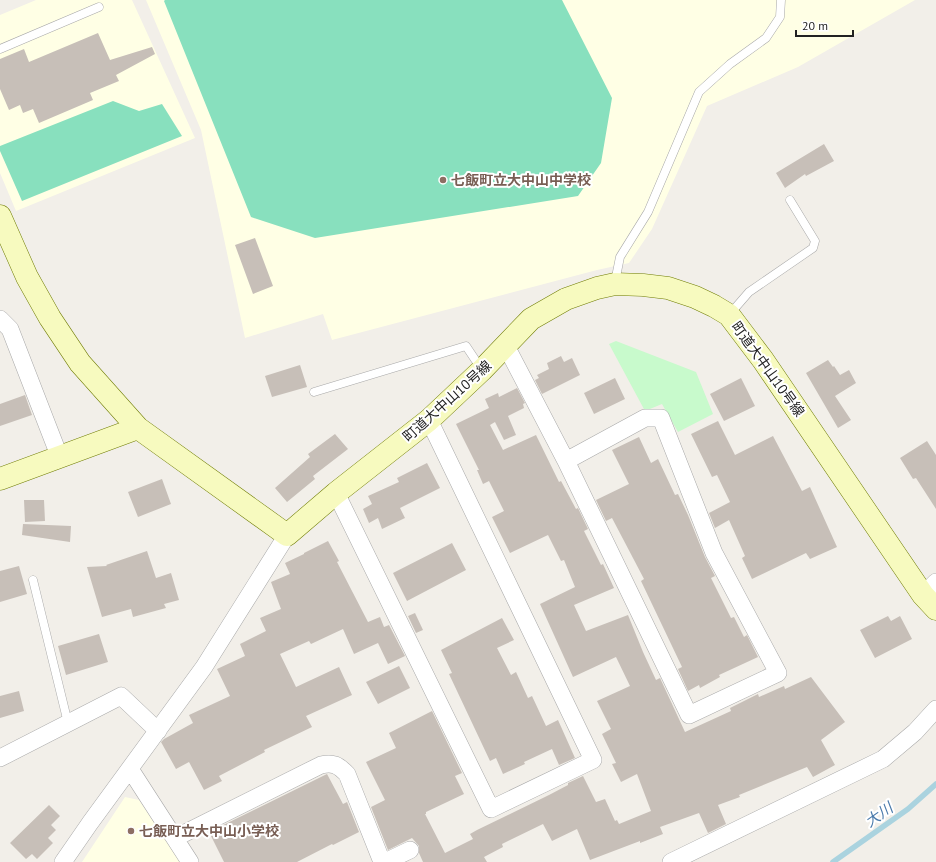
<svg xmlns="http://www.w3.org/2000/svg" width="936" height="862" viewBox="0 0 936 862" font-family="'PT Sans','Noto Sans JP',sans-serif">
	<rect width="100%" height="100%" fill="#f2efe9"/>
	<path fill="#ffffe5" d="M 36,0 L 132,0 L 195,138 L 16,211 L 0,173 L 0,15 Z
		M 146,0 L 915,0 L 798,67 L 707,106 L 652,229 L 629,263 L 597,270 L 332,340 L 323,314 L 245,338 L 201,130 Z
		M 125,797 L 139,800 L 180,862 L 82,862 Z"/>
	<path fill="#c8facc" d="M 616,341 L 696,372 L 713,414 L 678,432 L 662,404 L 645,411 L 609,344 Z"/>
	<path fill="#88e0be" d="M 165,0 L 562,0 L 612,98 L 601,163 L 578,196 L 315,238 L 251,217 L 164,1 Z
		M 113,101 L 139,111 L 162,104 L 182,136 L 22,201 L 0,151 L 0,146 Z"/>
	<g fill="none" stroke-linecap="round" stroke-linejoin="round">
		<path stroke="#aad3df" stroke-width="5.5" d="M 833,862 L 908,809 L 936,784"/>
	</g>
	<path fill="#c7bfb8" d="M 98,33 L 110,60 L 152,47 L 155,54 L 116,75 L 119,81 L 90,93 L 93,100 L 39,123 L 33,109 L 23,113 L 20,105 L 9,110 L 0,89 L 0,59 L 24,49 L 29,62 Z
		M 824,144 L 834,161 L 806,176 L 805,174 L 785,188 L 776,173 Z
		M 255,238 L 273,286 L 253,294 L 235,245 Z
		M 561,356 L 564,362 L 572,358 L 580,375 L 542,394 L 535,380 L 539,378 L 537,375 L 549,369 L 547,363 Z
		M 828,360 L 833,367 L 834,366 L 840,375 L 849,370 L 856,383 L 835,396 L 851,420 L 838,428 L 806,373 Z
		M 300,365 L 307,387 L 272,397 L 265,376 Z
		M 615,378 L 625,399 L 594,414 L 584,393 Z
		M 741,378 L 755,406 L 724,421 L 710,394 Z
		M 517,388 L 525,403 L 523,404 L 524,408 L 508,416 L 516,435 L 504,440 L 495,422 L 490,425 L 503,450 L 536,435 L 559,482 L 561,481 L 576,509 L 578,508 L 588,529 L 584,531 L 601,565 L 603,564 L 614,588 L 574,605 L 586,631 L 628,615 L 643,652 L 656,680 L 660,678 L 685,732 L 731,711 L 730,708 L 758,694 L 759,697 L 784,686 L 785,689 L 811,677 L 845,722 L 821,740 L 835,765 L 813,777 L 807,767 L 739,795 L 740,797 L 718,805 L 726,824 L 708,833 L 699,813 L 660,827 L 663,834 L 640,843 L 640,841 L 590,860 L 577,829 L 552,841 L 543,824 L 502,844 L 503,847 L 484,857 L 487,862 L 423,862 L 419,853 L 419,846 L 412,838 L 388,850 L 371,807 L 385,800 L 366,762 L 396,748 L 389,733 L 432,711 L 462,773 L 455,776 L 464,794 L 426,812 L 426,814 L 425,814 L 445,853 L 473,839 L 470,834 L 477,830 L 549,795 L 568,785 L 568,783 L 583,776 L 596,802 L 605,799 L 615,821 L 617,820 L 619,824 L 651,811 L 637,774 L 621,782 L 612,764 L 616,763 L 602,734 L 611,729 L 597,701 L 630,686 L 616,657 L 573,677 L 540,604 L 575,587 L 564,560 L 561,561 L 548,535 L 510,553 L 492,517 L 504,511 L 489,481 L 483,484 L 477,470 L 479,470 L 456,424 L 489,408 L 485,399 L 498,393 L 499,397 Z
		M 25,395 L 32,415 L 0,426 L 0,404 Z
		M 718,421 L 735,455 L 773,436 L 802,491 L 810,487 L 837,547 L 810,559 L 806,553 L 752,579 L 742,558 L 745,556 L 729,520 L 715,528 L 709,513 L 730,502 L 717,475 L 712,477 L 691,434 Z
		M 335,434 L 348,449 L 313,476 L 315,479 L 287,502 L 275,488 L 310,457 L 308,454 Z
		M 639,437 L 651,463 L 658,459 L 675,495 L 678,494 L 688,515 L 705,557 L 715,576 L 711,578 L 731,618 L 734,617 L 744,637 L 747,635 L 758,657 L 719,675 L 720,677 L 700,688 L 699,685 L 688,691 L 678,669 L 682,667 L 641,581 L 644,579 L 612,518 L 606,521 L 596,500 L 629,484 L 612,450 Z
		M 927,441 L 936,455 L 936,509 L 916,478 L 913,479 L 900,458 Z
		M 427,463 L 440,488 L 400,508 L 405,518 L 382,529 L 378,518 L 369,523 L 363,509 L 372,504 L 368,496 L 399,482 L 397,478 Z
		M 162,479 L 171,504 L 138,517 L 128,492 Z
		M 24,500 L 44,500 L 45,521 L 25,522 Z
		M 23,524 L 71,526 L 70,542 L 22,535 Z
		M 328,541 L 339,561 L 337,562 L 368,622 L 380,617 L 384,627 L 389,625 L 405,656 L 388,664 L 378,643 L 354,654 L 343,629 L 311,644 L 309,641 L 280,654 L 296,687 L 339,667 L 352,695 L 306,716 L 312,727 L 264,750 L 265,752 L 219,776 L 222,781 L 204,790 L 189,762 L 176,769 L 161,742 L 164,739 L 193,723 L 189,715 L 230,696 L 217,669 L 245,656 L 240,644 L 266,631 L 260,618 L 281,609 L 271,582 L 290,574 L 285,563 L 304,554 L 304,553 Z
		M 452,543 L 466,570 L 407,601 L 393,573 Z
		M 147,551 L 156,578 L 171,573 L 179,600 L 164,604 L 166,608 L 133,617 L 131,609 L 102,617 L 87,567 L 107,566 L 106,565 Z
		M 19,566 L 27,594 L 0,602 L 0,571 Z
		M 415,613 L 423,630 L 416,633 L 408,616 Z
		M 888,616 L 891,621 L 900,616 L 912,639 L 875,658 L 860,630 Z
		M 502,618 L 514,640 L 497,648 L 511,675 L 516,672 L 528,698 L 532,696 L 546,726 L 558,720 L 575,758 L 559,765 L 552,749 L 524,762 L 525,764 L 503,774 L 496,758 L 490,761 L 449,674 L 452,673 L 441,650 Z
		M 99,634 L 108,662 L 66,675 L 58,646 Z
		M 399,666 L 410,688 L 378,704 L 366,682 Z
		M 19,691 L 24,711 L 0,718 L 0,696 Z
		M 327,774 L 343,804 L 347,802 L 359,832 L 333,845 L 332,844 L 297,862 L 224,862 L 209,832 Z
		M 49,805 L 60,816 L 51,825 L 56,830 L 48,838 L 53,843 L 37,859 L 32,854 L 26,859 L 10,843 Z"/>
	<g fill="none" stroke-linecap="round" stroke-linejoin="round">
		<defs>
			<path id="lane" d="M 0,49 L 99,7
				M 615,282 L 620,257 L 648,212 L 699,92 L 730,64 L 766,38 L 780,17 L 781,0
				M 729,315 L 749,292 L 813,248 L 815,241 L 790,200
				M 314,392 L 466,346 L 482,370
				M 33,580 L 68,723"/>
			<path id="street" d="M 0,319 L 10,329 L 60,458
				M 506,346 L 566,461 L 689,715 L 778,673 L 714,553 L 661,418 L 645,418 L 566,461
				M 336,493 L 491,809 L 593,760 L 429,420
				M 923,595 L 936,582
				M 0,758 L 121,696 L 158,731
				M 130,769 L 190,862
				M 175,838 L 321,765 C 333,762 338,765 347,774 L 382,862
				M 63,862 L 90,823 L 204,667 L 287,535
				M 385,862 L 410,850
				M 671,862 L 883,759 L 915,732 L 936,709"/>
			<path id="secondary" d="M 0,216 L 27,277 L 50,318 L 80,363 L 138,428 L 287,535 L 336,493 L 429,420 L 482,370 L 531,319 L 566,299 L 597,288 L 615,284 L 643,285 L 668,288 L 695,297 L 714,306 L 729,315 L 763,360 L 923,595 L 936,609
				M 0,479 L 138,428"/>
		</defs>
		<use href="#lane" stroke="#a9a9a9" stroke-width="9"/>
		<use href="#street" stroke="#a9a9a9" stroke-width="18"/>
		<use href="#secondary" stroke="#707d05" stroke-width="23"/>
		<use href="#lane" stroke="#fff" stroke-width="8"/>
		<use href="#street" stroke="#fff" stroke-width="17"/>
		<use href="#secondary" stroke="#f7fabf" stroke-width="22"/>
	</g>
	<g fill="#8d6e63" stroke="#fff" stroke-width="1.5">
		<circle cx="443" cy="180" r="4"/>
		<circle cx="131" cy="831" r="4"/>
	</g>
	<g text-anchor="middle" stroke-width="4" stroke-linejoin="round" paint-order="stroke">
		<g font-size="14" font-weight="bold" fill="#785e54" stroke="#fff" text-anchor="start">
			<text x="451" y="185">七飯町立大中山中学校</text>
			<text x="139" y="836">七飯町立大中山小学校</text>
		</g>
		<g font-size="14" fill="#222" stroke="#fff">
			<text transform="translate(768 369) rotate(54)" y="5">町道大中山10号線</text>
			<text transform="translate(447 401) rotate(-42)" y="5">町道大中山10号線</text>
		</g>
		<g font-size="15" font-style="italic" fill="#4a7aab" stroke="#fff">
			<text transform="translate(879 815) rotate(-35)" y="5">大川</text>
		</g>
	</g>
	<path d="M796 30v6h57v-6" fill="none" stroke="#222222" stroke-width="2"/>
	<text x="802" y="30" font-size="12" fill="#222222" stroke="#ffffff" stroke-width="3" paint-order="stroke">20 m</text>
</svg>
